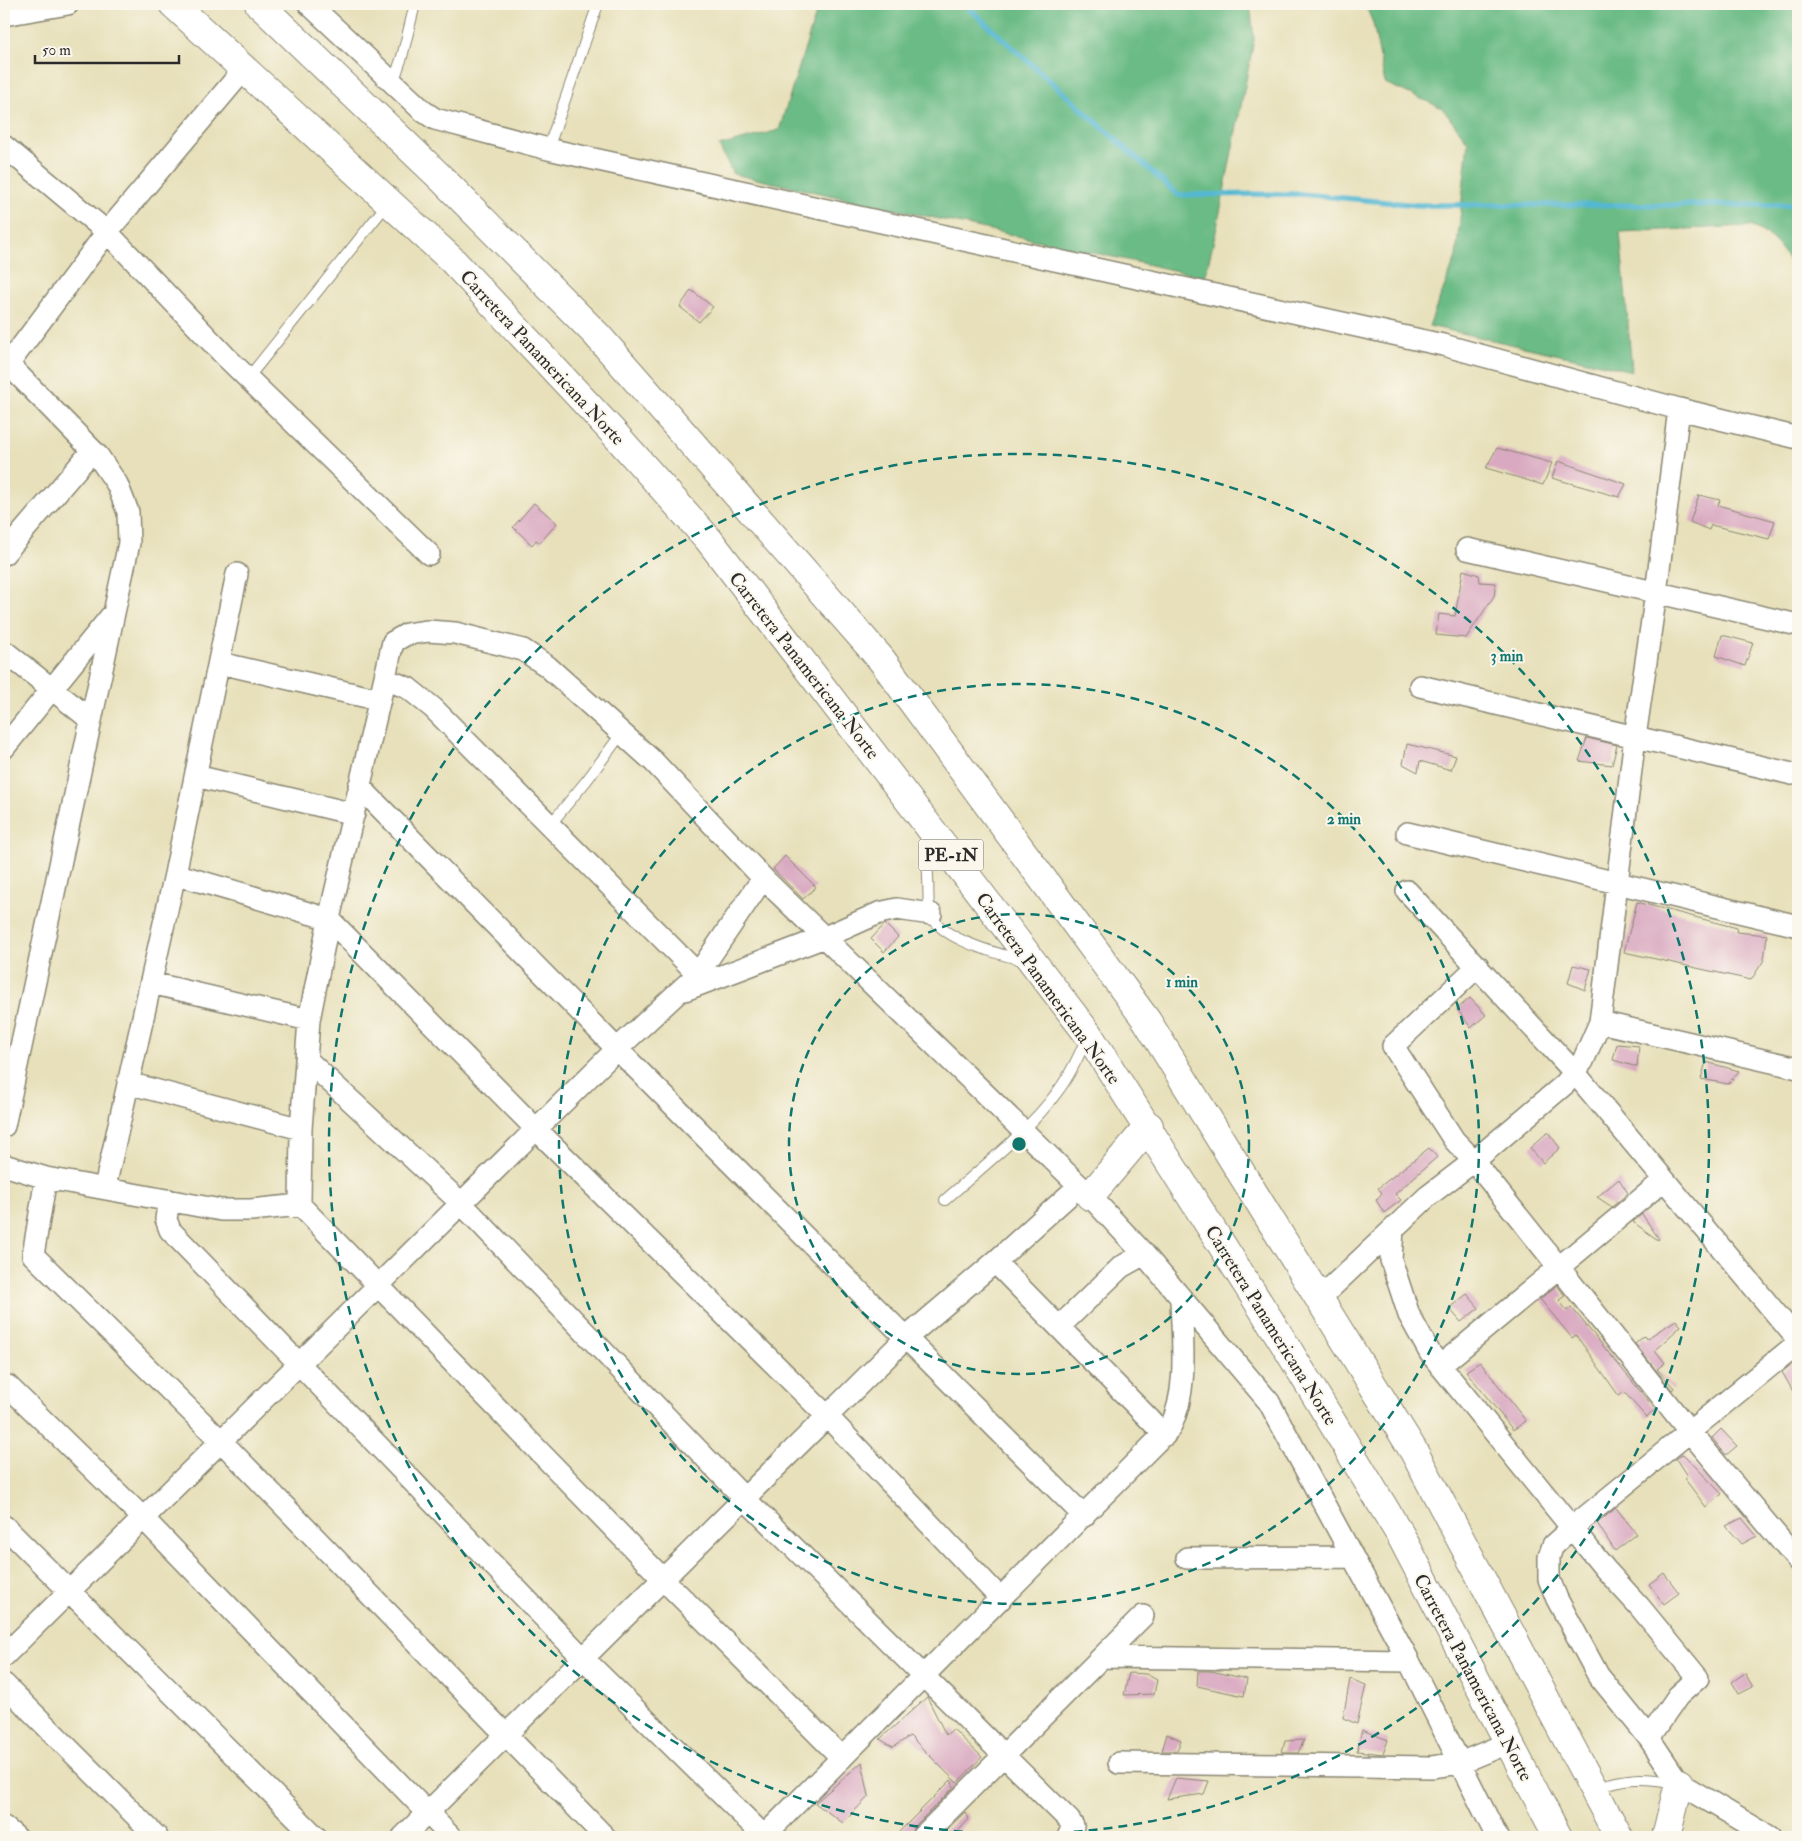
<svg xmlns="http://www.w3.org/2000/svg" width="1802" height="1841" viewBox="0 0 1802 1841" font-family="'IM FELL Double Pica',serif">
	<rect width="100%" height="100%" fill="#fbf7ec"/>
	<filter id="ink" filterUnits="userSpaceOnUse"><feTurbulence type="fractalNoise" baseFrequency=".02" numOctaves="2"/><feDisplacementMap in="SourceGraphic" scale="10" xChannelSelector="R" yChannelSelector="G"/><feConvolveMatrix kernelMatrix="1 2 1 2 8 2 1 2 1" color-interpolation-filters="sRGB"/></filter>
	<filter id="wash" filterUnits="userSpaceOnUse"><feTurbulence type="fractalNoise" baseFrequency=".0096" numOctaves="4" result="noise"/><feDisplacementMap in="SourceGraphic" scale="20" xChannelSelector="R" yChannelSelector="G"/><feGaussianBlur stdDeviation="1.12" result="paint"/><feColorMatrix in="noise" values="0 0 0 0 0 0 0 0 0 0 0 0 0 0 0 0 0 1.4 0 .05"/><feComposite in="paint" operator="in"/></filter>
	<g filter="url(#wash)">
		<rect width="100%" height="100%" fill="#e7e0ba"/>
		<path fill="#6bbb85" stroke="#4b7358" d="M 819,4 L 1250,4 L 1254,40 L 1217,227 L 1205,277 L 733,174 L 719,146 L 779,130 Z
			M 1365,4 L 1798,4 L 1798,278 C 1785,253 1778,237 1750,226 L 1620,232 L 1632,371 L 1429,326 L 1456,257 L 1468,142 L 1442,108 L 1385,83 L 1373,23 Z"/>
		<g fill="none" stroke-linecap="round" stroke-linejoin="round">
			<path stroke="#55b8d3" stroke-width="5.5" d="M 964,4 L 1178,195 L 1301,194 L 1418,205 L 1798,205"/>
		</g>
		<g id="blocks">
			<path fill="#d9a9c1" d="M 691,290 L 713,307 L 699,322 L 680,307 Z
				M 1497,448 L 1552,463 L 1543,485 L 1486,468 Z
				M 1558,461 L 1626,484 L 1619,497 L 1552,478 Z
				M 1699,495 L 1720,500 L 1718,505 L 1775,521 L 1769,539 L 1711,525 L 1709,530 L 1690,522 Z
				M 534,503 L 557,523 L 540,543 L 536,540 L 532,545 L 513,527 Z
				M 1463,570 L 1479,575 L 1480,582 L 1496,583 L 1494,596 L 1466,638 L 1436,635 L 1439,614 L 1455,616 Z
				M 1722,635 L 1753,643 L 1745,666 L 1716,656 Z
				M 1587,738 L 1617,745 L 1612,765 L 1579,761 Z
				M 1407,744 L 1456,756 L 1451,770 L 1420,761 L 1418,772 L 1403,764 Z
				M 785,856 L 816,887 L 803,899 L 773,869 Z
				M 1637,902 L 1737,928 L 1736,932 L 1767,935 L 1764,960 L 1751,980 L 1624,952 Z
				M 885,924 L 898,937 L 884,952 L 871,939 Z
				M 1573,965 L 1591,969 L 1585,990 L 1568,983 Z
				M 1470,998 L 1486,1015 L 1471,1028 L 1457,1009 Z
				M 1617,1044 L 1639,1046 L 1637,1067 L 1613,1060 Z
				M 1706,1062 L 1739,1071 L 1728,1084 L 1701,1079 Z
				M 1548,1132 L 1560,1148 L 1543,1163 L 1530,1148 Z
				M 1429,1148 L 1437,1157 L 1395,1194 L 1401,1200 L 1384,1213 L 1376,1200 L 1382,1193 L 1378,1188 Z
				M 1619,1179 L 1628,1193 L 1612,1207 L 1597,1197 Z
				M 1642,1214 L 1659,1239 L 1658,1240 L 1633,1222 Z
				M 1557,1285 L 1565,1296 L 1559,1300 L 1567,1311 L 1571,1307 L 1655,1409 L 1647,1418 L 1624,1392 L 1619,1396 L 1576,1335 L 1572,1338 L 1540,1299 Z
				M 1467,1294 L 1479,1308 L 1461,1322 L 1449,1308 Z
				M 1676,1320 L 1681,1326 L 1655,1350 L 1665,1363 L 1657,1369 L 1674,1388 L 1672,1390 L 1635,1344 L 1644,1336 L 1646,1339 Z
				M 1480,1362 L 1526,1421 L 1513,1430 L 1466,1371 Z
				M 1792,1364 L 1798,1371 L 1798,1400 L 1782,1372 Z
				M 1721,1429 L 1737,1446 L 1726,1455 L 1712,1438 Z
				M 1683,1454 L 1722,1494 L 1706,1507 L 1684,1478 L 1687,1476 L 1676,1459 Z
				M 1616,1508 L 1637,1534 L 1615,1551 L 1597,1523 Z
				M 1742,1518 L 1757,1536 L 1742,1544 L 1726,1526 Z
				M 1664,1573 L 1679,1593 L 1664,1604 L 1649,1584 Z
				M 1198,1671 L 1211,1671 L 1247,1679 L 1244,1696 L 1197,1686 Z
				M 1129,1673 L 1146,1674 L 1157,1680 L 1154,1694 L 1124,1695 Z
				M 1745,1673 L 1753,1687 L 1739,1694 L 1732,1682 Z
				M 1350,1679 L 1366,1685 L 1357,1724 L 1343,1718 Z
				M 927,1697 L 946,1735 L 953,1729 L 982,1757 L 957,1783 L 910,1736 L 893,1747 L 880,1739 Z
				M 1362,1730 L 1388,1740 L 1383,1754 L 1357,1751 Z
				M 1167,1734 L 1181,1740 L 1177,1751 L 1162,1751 Z
				M 1304,1740 L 1298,1753 L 1282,1753 L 1285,1741 Z
				M 862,1762 L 869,1796 L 843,1823 L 815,1803 Z
				M 1176,1778 L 1209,1781 L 1204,1794 L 1167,1799 Z
				M 951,1780 L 954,1787 L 913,1828 L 910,1837 L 894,1837 Z
				M 965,1812 L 969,1819 L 953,1837 L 939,1837 Z"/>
		</g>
	</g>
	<g filter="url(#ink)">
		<use href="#blocks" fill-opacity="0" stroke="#898672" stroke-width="1"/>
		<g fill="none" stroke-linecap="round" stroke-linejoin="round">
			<defs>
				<path id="service" d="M 393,83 L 402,57 L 415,4
					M 548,149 L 598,4
					M 248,378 L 388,203
					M 550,825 L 587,780 L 622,733
					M 925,833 C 926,848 928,864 928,879 C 929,891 927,903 931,914 C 940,940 1000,954 1025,961
					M 945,1200 C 981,1168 1030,1130 1058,1091 C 1070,1075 1079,1056 1087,1037
					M 1594,1788 C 1628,1777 1642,1777 1678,1783"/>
				<path id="minor" d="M 309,4 L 423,111 L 435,119 L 548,149 L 1443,345 L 1679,409 L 1798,438
					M 4,15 L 68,4
					M 4,146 L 107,232 L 226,357 L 429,554
					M 4,360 L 98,456 L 117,484 L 128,512 L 129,543 L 4,1126
					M 4,370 L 107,232 L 245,68
					M 1679,409 L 1656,593 L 1635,737 L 1600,1022 L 1583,1061 L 1565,1084 L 1474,1161 L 1690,1432 L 1798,1561
					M 1467,549 L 1798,625
					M 4,554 L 92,451
					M 4,651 L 91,720
					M 220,663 L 380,700
					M 385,679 L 408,688 L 433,708 L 698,974
					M 1420,686 L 1792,774
					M 4,748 L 111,616
					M 196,776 L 354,814
					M 359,786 L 617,1049 L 1084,1516
					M 1407,833 L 1794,925
					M 175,874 L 329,919 L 536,1129 L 827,1416 L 1001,1599
					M 1407,891 L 1575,1073 L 1798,1340
					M 151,983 L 309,1020
					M 685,990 L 825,937 L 879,913 L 897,909 L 931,914
					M 1600,1022 L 1798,1068
					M 306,1059 L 461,1203 L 744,1498 L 1069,1820 L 1073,1826 L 1068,1837
					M 128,1083 L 301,1129
					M 4,1165 L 46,1178 L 221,1210 L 251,1210 L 300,1205
					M 46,1178 L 33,1255 L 221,1441 L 605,1837
					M 105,1187 L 175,874 L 237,574
					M 169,1200 L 166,1219 L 170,1230 L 583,1658 L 764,1836
					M 1393,1229 L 1391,1260 L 1409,1315 L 1430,1353 L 1606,1570 L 1639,1606 L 1698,1678 L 1678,1696 L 1649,1738
					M 995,1262 L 1165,1435
					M 1319,1299 L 1428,1196 L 1474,1161 L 1454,1140 L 1393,1046 L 1478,966
					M 1059,1327 L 1121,1267 L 1144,1254
					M 1440,1366 L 1664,1180
					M 8,1386 L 143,1518 L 451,1837
					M 4,1526 L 316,1837
					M 1187,1558 L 1353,1557
					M 4,1656 L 617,1049 L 698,974 L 763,878
					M 1103,1657 L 1409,1661
					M 4,1684 L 157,1837
					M 842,1758 L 663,1579 L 300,1205 L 301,1129 L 309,1020 L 329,919 L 393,642 L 407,634 L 428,631 L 455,633 L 523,650 L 547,666 L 654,762 L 763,878 L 1090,1196 L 1144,1254 L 1269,1402 L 1409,1661 L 1497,1837
					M 1119,1763 L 1432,1767 L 1460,1763 L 1508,1743
					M 4,1827 L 16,1837
					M 403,1837 L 906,1338 L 995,1262 L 1079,1186
					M 763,1837 L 1170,1428 C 1189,1390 1182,1340 1181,1298
					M 922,1837 L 1143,1616
					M 1770,1837 L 1679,1783 L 1649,1738 L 1598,1675 L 1557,1599 L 1549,1579 L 1549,1557 L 1553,1545 L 1573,1527 L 1798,1343"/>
				<path id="motorway" d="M 173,4 L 452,260 L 612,431 L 709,540 L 1088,1034 L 1284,1343 L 1401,1536 L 1558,1837
					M 259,4 L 442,179 L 597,335 L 881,659 L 1147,1021 L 1413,1450 L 1619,1837
					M 1090,1196 L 1149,1126
					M 1666,1837 L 1679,1783"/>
			</defs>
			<use href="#service" stroke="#898672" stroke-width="12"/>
			<use href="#minor" stroke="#898672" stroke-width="24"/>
			<use href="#motorway" stroke="#898672" stroke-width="30"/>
			<use href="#service" stroke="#fff" stroke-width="10"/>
			<use href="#minor" stroke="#fff" stroke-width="21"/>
			<use href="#motorway" stroke="#fff" stroke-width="28"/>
		</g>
	</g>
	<g fill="none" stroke="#0f766e" stroke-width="2.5" stroke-dasharray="9 6">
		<circle cx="1019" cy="1144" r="230"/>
		<circle cx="1019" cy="1144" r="460"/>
		<circle cx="1019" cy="1144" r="690"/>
	</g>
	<g text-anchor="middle" stroke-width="4" stroke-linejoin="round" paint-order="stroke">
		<rect fill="#fbf7ec" stroke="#696865" stroke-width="1" x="918.5" y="839.5" width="65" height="31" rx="4"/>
		<g font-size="18" font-weight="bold" fill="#2b2b2b">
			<text x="951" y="861">PE-1N</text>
		</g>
		<g font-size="19" fill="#2b2b2b" stroke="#fbf7ec">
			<text transform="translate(543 357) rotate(47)" y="7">Carretera Panamericana Norte</text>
			<text transform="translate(805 665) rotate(52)" y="7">Carretera Panamericana Norte</text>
			<text transform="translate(1049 988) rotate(54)" y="7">Carretera Panamericana Norte</text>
			<text transform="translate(1272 1325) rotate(58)" y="7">Carretera Panamericana Norte</text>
			<text transform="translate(1474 1677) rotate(62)" y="7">Carretera Panamericana Norte</text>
		</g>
	</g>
	<circle cx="1019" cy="1144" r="8" fill="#0f766e" stroke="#fbf7ec" stroke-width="2.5"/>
	<g font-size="15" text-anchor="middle" font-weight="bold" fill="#0f766e" stroke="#fbf7ec" stroke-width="4" stroke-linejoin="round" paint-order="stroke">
		<text x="1507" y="661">3 min</text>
		<text x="1344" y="824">2 min</text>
		<text x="1182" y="987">1 min</text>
	</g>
	<rect width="1802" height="1841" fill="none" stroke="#fbf7ec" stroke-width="20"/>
	<path d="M35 55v8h144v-8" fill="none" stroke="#2b2b2b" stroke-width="2.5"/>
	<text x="42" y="55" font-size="15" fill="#2b2b2b" stroke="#fbf7ec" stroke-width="4" paint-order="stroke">50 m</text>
</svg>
